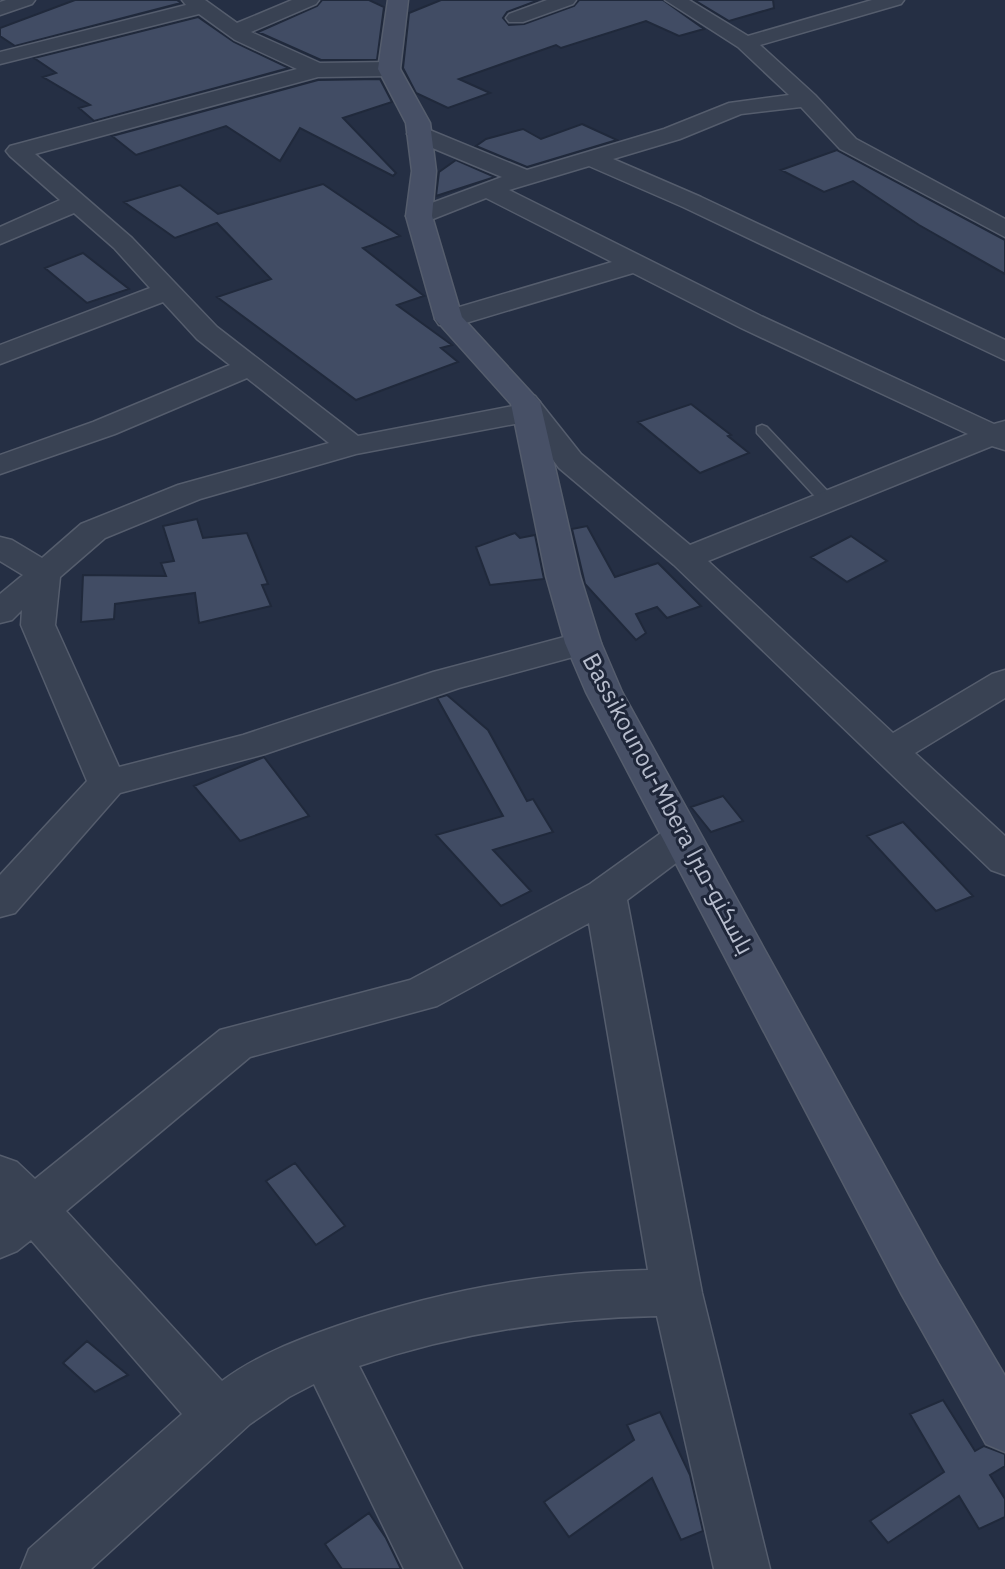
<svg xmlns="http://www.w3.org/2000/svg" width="1005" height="1569" viewBox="0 0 1005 1569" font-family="'IBM Plex Sans',Cairo,sans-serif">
	<rect width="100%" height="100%" fill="#252f44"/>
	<path fill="#414c64" stroke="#20293b" stroke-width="2" d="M 75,0 L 177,0 L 181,3 L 15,46 L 0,36 L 0,28 Z
		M 322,0 L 369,0 L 384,7 L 377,60 L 321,60 L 258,32 L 317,6 Z
		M 441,0 L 539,0 L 507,12 L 503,18 L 509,25 L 524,24 L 574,6 L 579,0 L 663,0 L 704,29 L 679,36 L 646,21 L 561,48 L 556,45 L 459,79 L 490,93 L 448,108 L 416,93 L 403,68 L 409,13 Z
		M 694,0 L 773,0 L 774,8 L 729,21 Z
		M 198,17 L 234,42 L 289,68 L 94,121 L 79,108 L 90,105 L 43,77 L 56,73 L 34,58 Z
		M 380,79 L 392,102 L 343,118 L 396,173 L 393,176 L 300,128 L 280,161 L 226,126 L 136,155 L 112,136 L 318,80 Z
		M 582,124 L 617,140 L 527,167 L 476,146 L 486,139 L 523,129 L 541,139 Z
		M 837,150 L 1005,240 L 1005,274 L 919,225 L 853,181 L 824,192 L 781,170 Z
		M 456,160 L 495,177 L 436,196 L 439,172 Z
		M 323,184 L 400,236 L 363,248 L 424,296 L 397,305 L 452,345 L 441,348 L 458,362 L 356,400 L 217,297 L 271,279 L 217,223 L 175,238 L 124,202 L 180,185 L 218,214 Z
		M 83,253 L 129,289 L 87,303 L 45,268 Z
		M 691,404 L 731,435 L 728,436 L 749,453 L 700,473 L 638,422 Z
		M 197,519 L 203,538 L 247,533 L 268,584 L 262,585 L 271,606 L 199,623 L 195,593 L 115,604 L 114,619 L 81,622 L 83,575 L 166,576 L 161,563 L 174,561 L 163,526 Z
		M 587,526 L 615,577 L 658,563 L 701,606 L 667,618 L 657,607 L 636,614 L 646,633 L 636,640 L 585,584 L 572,529 Z
		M 515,533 L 520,538 L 535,535 L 544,579 L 490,585 L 476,547 Z
		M 851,536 L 887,561 L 847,582 L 811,557 Z
		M 447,695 L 488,730 L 527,801 L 533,799 L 553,832 L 493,850 L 531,891 L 501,906 L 436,835 L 503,816 L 437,698 Z
		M 264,757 L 309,816 L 240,841 L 194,786 Z
		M 723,796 L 743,821 L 711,832 L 691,807 Z
		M 903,822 L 973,896 L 936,911 L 867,836 Z
		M 295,1163 L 345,1226 L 316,1245 L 266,1181 Z
		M 87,1341 L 128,1375 L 95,1392 L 63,1363 Z
		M 943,1400 L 975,1451 L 984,1446 L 1005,1454 L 1005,1466 L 990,1475 L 1005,1499 L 1005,1517 L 979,1529 L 959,1496 L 888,1543 L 870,1521 L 944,1472 L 910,1414 Z
		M 660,1412 L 690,1475 L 703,1531 L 681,1540 L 652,1478 L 569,1537 L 544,1502 L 634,1440 L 627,1425 Z
		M 369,1513 L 386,1538 L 401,1569 L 342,1569 L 325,1544 Z"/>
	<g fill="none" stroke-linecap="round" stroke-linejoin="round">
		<defs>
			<path id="lane" d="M 762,425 L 767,427 L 834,498 L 834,504 L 822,504 L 757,433 L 757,427 Z"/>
			<path id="street" d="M 6,0 L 35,0 L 32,4 L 0,15 L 0,2 Z
				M 182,0 L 205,0 L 237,23 L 292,0 L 319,0 L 316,4 L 251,32 L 320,63 L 389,62 L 400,69 L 389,76 L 318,77 L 35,154 L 132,238 L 217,327 L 358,436 L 513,406 L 510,402 L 515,396 L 525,393 L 535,396 L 581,454 L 690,545 L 968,434 L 741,328 L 633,273 L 459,325 L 439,325 L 435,319 L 439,313 L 612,262 L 486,198 L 428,221 L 410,221 L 406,216 L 410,211 L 502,177 L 411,139 L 407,134 L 411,129 L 427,129 L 527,170 L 664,129 L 729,103 L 789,95 L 738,47 L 665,0 L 689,0 L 748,36 L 872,0 L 904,0 L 901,4 L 760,45 L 815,95 L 856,139 L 1005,219 L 1005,237 L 840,149 L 801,107 L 741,114 L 680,139 L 613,159 L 701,197 L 1005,340 L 1005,360 L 683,207 L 589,166 L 509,190 L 761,316 L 994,424 L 1005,421 L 1005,450 L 992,446 L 708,561 L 893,733 L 992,674 L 1005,670 L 1005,698 L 915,753 L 1005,836 L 1005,875 L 991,870 L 674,565 L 559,468 L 525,422 L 356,454 L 200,499 L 105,538 L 60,577 L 55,625 L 119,767 L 243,735 L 433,672 L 583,632 L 595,635 L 601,643 L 595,651 L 459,688 L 265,754 L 120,793 L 15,913 L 0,917 L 0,875 L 87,781 L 21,625 L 22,610 L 12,620 L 0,623 L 0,594 L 23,575 L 0,561 L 0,537 L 12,540 L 42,558 L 81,524 L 178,485 L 329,443 L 247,378 L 115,434 L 0,474 L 0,455 L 93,422 L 230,365 L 197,339 L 163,302 L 0,364 L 0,345 L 150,288 L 114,248 L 74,213 L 0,244 L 0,227 L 60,200 L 10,156 L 6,151 L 10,146 L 297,69 L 235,40 L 199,14 L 0,64 L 0,52 L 186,5 Z
				M 547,0 L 576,0 L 573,4 L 523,22 L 509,22 L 506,18 L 509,14 Z
				M 682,824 L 696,828 L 702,838 L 696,848 L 627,900 L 702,1293 L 770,1569 L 714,1569 L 657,1316 C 555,1318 456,1333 359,1366 L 462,1569 L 404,1569 L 314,1384 L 289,1397 L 250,1424 L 91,1569 L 21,1569 L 29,1549 L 182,1414 L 31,1240 L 17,1251 L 0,1258 L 0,1156 L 17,1162 L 35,1179 L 220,1030 L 410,980 L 590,884 L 668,828 ZM 589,923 L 648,1270 C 541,1272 438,1291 337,1326 C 297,1340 257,1355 222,1381 L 66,1211 L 250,1057 L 437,1006 Z"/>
			<path id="secondary" d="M 388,0 L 408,0 L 400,69 L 430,123 L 436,171 L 432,216 L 462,317 L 540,402 L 580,576 L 601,643 L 622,692 L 938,1263 L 1005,1376 L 1005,1452 L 986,1444 L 902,1295 L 586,692 L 565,643 L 546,576 L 511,404 L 435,319 L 406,216 L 412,171 L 406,123 L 378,69 Z"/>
		</defs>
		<use href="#lane" stroke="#555d6d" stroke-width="3"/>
		<use href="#street" stroke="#555d6d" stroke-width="3"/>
		<use href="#secondary" stroke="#555d6d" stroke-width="3"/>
		<use href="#lane" fill="#394253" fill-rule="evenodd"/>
		<use href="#street" fill="#394253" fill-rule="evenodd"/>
		<use href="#secondary" fill="#475066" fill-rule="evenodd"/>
	</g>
	<g text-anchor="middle" stroke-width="6" stroke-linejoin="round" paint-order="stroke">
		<g font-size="24" fill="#b7bdcd" stroke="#1e2639">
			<text transform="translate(668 804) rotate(62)" y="8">Bassikounou-Mbera باسكنو-مبرا</text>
		</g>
	</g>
</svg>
